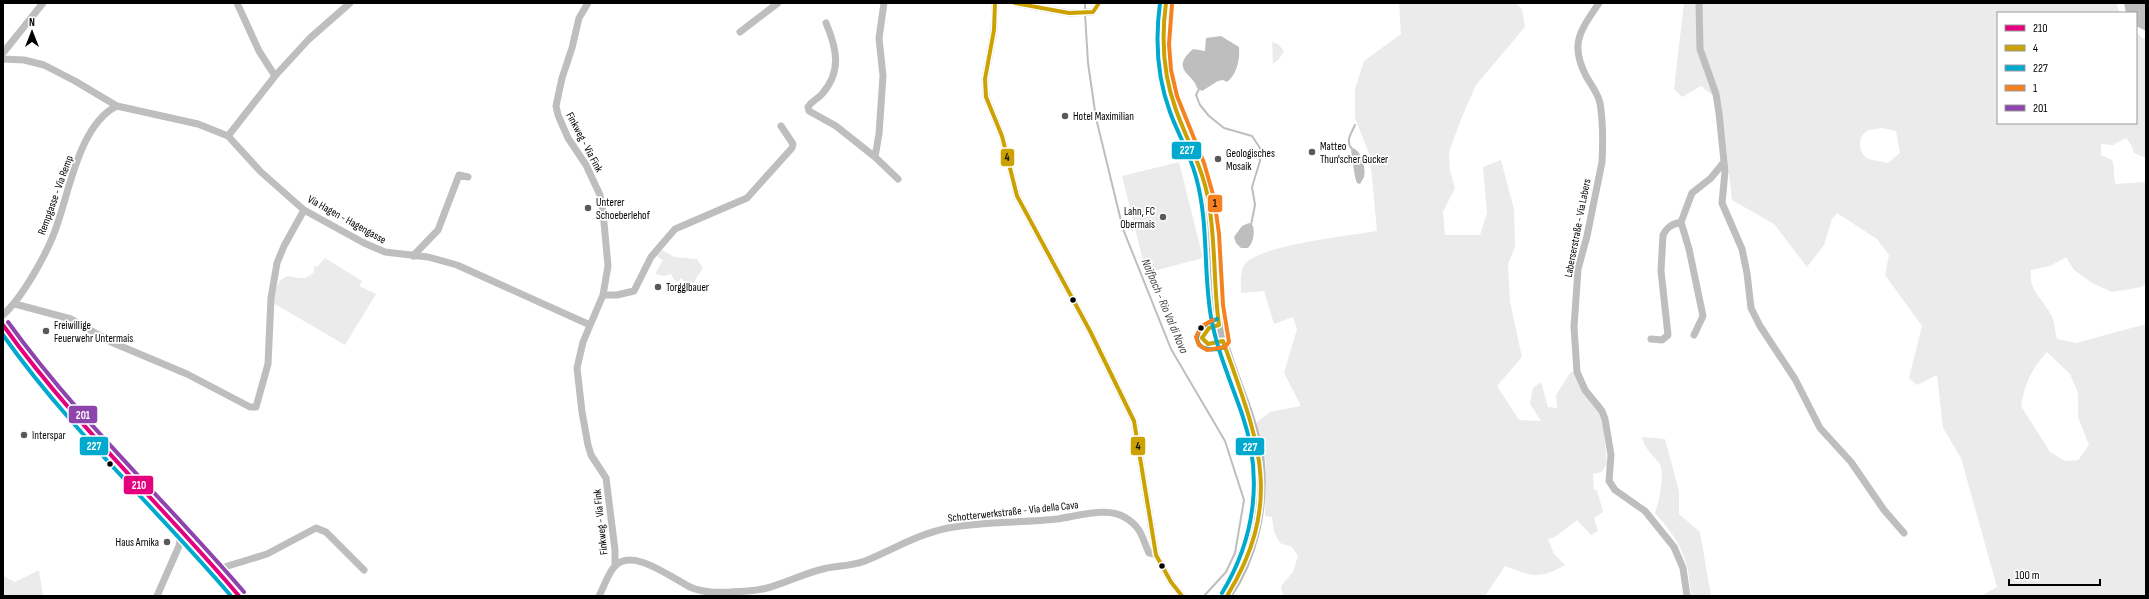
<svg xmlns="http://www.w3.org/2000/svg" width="2149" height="599" viewBox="0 0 2149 599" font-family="'Sofia Sans Condensed',sans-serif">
	<rect width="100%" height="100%" fill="#fff"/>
	<path fill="#ebebeb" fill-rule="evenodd" d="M 1399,3 L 1515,3 L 1522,9 L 1525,27 L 1476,85 L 1461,119 L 1449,152 L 1450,171 L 1455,188 L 1443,212 L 1445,235 L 1480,235 L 1487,213 L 1483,167 L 1501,160 L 1514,209 L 1515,247 L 1508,264 L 1510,302 L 1522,357 L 1497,386 L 1519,420 L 1541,421 L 1530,404 L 1533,388 L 1541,382 L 1548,407 L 1557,408 L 1556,395 L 1570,373 L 1579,369 L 1588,389 L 1601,404 L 1607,464 L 1602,472 L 1593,474 L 1594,490 L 1597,490 L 1603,512 L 1594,518 L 1598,531 L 1591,535 L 1577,520 L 1555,537 L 1548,539 L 1554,554 L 1565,565 C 1539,580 1531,576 1505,566 L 1485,596 L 1283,596 L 1281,586 L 1293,572 L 1298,556 L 1292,547 L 1280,543 L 1274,532 L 1272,517 L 1265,516 L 1266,463 L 1256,423 L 1270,412 L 1301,406 L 1284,373 L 1297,329 L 1293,317 L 1274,324 L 1264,291 L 1241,293 C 1241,283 1239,268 1248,261 C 1271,244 1347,236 1377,231 L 1370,156 L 1355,118 L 1355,89 L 1364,61 L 1401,34 Z
		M 1684,3 L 2117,3 L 2119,13 L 1998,13 L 1998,123 L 2136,123 L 2136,32 L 2142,38 L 2146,38 L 2146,158 L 2134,153 L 2132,146 L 2126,138 L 2113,145 L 2101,144 L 2101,155 L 2112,160 C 2116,169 2112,176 2116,184 L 2144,182 L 2146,178 L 2146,205 L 2144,208 L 2146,210 L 2146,283 L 2142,287 L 2112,292 L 2092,283 L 2074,270 L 2066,257 L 2050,266 L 2031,270 C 2028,291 2043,298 2051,315 C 2055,321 2055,332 2057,339 L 2076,343 L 2146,324 L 2146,596 L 1981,596 L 1997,587 L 1961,458 L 1943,428 L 1937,375 L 1917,385 L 1909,378 L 1922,326 L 1885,275 L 1889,255 L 1877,239 L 1837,213 L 1832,219 L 1824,245 L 1807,267 L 1774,224 L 1732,200 L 1721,102 L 1701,86 L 1682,97 L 1674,89 ZM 1882,128 L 1896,131 L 1900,153 L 1888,163 C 1882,161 1872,161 1867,158 C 1858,152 1857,137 1867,131 C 1871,129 1878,129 1882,128 ZM 2047,352 L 2070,374 L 2078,393 L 2078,417 L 2089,445 L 2078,460 L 2065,461 L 2050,452 L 2021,406 C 2025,383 2031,370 2047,352 Z
		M 1272,42 L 1278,44 L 1284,51 L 1279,59 L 1273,64 Z
		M 1179,162 L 1203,258 L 1146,273 L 1122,176 Z
		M 662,250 L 674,257 L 697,259 L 703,268 L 691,286 L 681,278 L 678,282 L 674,280 L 671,274 L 664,276 L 655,274 L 663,260 L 655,255 L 658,251 Z
		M 325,258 L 362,281 L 359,286 L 376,294 L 345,345 L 273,303 C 275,291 276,278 290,276 C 300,279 306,280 314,272 L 314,266 L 317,267 Z
		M 1642,437 L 1665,439 L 1679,491 L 1679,514 L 1700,532 L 1711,596 L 1691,596 C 1689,558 1680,541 1655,513 C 1659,502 1666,472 1659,463 C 1651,452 1646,451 1642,437 Z
		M 39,570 L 43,596 L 3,596 L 3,576 L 15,582 Z"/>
	<path fill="#bebebe" d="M 2124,3 L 2146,3 L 2146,31 L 2136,26 L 2136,13 L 2126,13 Z
		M 1221,36 L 1239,47 C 1240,60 1237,74 1227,82 L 1223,80 L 1218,81 L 1202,91 L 1197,88 C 1194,74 1169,70 1193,49 L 1205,51 L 1206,38 Z
		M 1353,148 C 1362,152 1366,168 1364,177 L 1360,184 L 1357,183 C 1354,177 1353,159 1351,151 Z
		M 1249,223 L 1253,226 C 1255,234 1253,243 1248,248 L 1241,248 L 1236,243 L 1234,237 L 1242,226 Z"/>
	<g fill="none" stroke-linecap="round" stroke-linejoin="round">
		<path stroke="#bebebe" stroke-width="2" d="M 1085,3 L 1085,10
			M 1085,14 L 1088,63 L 1096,118 L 1123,229 L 1171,349 L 1225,441 L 1244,500 L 1235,553 L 1226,572 L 1204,596
			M 1199,89 L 1196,95 L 1200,105 L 1209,116 L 1224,128 L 1252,136 L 1260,148 L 1260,161 L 1252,187 L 1255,205 L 1251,225
			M 1352,149 C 1345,141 1351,134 1355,125"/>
		<path stroke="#bebebe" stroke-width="7" d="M 588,3 L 579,18 L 572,48 L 562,78 L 556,106 L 558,115 L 568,138 L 586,165 L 600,195 L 603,212 L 608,266 L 603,295 L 583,342 L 577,368 L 582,412 L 588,445 L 591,455 L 606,478 L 615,550 L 615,566
			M 884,3 L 879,38 L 883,76 L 879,134 L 875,157 L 898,179
			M 995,3 L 994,30 L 985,79 L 986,97 L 1002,136 L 1017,196 L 1090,331 L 1134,421 L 1156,555 L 1171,582 L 1182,596
			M 1015,3 L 1069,13 L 1093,12 L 1099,3
			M 1599,3 C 1581,30 1569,43 1586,76 C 1591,85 1598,93 1600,103 C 1603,121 1603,143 1602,162 L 1587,236 L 1578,269 L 1574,327 L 1577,372 L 1585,390 L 1602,411 L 1605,419 L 1611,455 L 1609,481 L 1615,490 L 1645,511 L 1674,547 L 1683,568 L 1687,596
			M 1699,3 L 1700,49 L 1716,94 L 1719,113 L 1725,171 L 1722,203 L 1742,249 L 1747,273 L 1751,308 L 1760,326 L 1795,379 L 1820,428 L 1851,462 L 1884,510 L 1904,533
			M 826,23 C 837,49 842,71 822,94 C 817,100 812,100 808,107 L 809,111 L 836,126 L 875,157
			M 740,32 L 778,3
			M 3,53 L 43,3
			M 3,59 L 24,60 L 44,65 L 75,81 L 117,106 L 198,124 L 228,136 L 261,172 L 304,210 L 364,243 L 385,252 L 428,257 L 457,265 L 590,325
			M 275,76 L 309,39 L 350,3
			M 228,136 L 275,76 L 259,51 L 237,3
			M 413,256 L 438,230 L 459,175 L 468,177
			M 603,295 L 617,295 L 634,291 L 651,257 L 675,229 L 747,198 L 792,148 L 793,144 L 781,126
			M 15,304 L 71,319 L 111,342 L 187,374 L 250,407 L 256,407 L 268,364 L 271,298 L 277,263 L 284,246 L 304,210
			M 3,315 C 23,297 50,249 58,222 C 70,187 81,123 117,106
			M 1694,335 L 1703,316 L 1689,249 L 1681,222 L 1692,193 L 1711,178 L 1724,162
			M 1651,339 L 1662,340 L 1668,335 L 1661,271 L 1663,235 C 1667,227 1672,224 1681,222
			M 218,569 L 267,554 L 316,528 L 326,532 L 364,570
			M 157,596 L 179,546 L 182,530
			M 599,596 C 604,587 608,573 615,566 C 633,547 673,579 690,587 C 707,595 729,592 747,591 C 775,590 797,575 823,569 C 838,565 849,567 865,561 C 892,550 918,534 948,528 C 984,521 1021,523 1057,519 C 1078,516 1108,506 1126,518 C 1142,528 1142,538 1149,553 L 1156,555"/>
		<path stroke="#bebebe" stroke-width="9" d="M 3,325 C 69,425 164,503 239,596"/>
		<path stroke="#b8b8b8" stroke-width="10" d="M 1166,3 C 1160,40 1163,73 1175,109 C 1183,131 1196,152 1202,175 C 1216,221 1209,269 1217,316 C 1223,349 1237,381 1248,413 C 1253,429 1259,447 1260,464 C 1264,509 1253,558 1227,596"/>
		<defs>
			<path id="bus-1" d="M 3,325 C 73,423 161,504 239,596"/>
			<path id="bus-2" d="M 995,3 L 994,30 L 985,79 L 986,97 L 1002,136 L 1017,196 L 1090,331 L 1134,421 L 1156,555 L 1171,582 L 1182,596
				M 1015,3 L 1069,13 L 1093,12 L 1099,3
				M 1166,3 C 1161,40 1163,75 1176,110 C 1187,140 1202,167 1208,198 C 1216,240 1213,283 1219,325 L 1209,328 L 1202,338 L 1208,344 L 1223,341 C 1257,438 1286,499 1227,596"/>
			<path id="bus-3" d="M 1160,3 C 1155,40 1157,77 1170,112 C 1178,134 1190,154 1196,177 C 1209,223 1203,271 1211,317 C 1217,351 1231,382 1242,414 C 1263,475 1256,537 1222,593
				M 1217,319 C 1187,328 1192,358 1225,347
				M 3,335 C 70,430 156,508 231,596"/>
			<path id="bus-4" d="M 1172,4 L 1169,44 L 1171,70 L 1177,96 L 1204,163 L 1214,198 L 1219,234 L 1223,305 L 1229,342 L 1225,347 L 1207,350 L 1199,345 L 1196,337 L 1202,326 L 1213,320"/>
			<path id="bus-5" d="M 8,322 C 78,419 166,501 244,592"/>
		</defs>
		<use href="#bus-1" stroke="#fff" stroke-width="7"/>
		<use href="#bus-2" stroke="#fff" stroke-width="7"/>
		<use href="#bus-3" stroke="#fff" stroke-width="7"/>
		<use href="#bus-4" stroke="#fff" stroke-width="7"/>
		<use href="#bus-5" stroke="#fff" stroke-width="7"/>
		<use href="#bus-1" stroke="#e5007d" stroke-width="4"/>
		<use href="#bus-2" stroke="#cca203" stroke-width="4"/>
		<use href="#bus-3" stroke="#00a9ce" stroke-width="4"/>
		<use href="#bus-4" stroke="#f5821f" stroke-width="4"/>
		<use href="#bus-5" stroke="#8e44ad" stroke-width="4"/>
	</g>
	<g fill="#595959" stroke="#fff" stroke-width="1.5">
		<circle cx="1065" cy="116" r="4"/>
		<circle cx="1312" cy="152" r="4"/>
		<circle cx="1218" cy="159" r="4"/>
		<circle cx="588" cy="208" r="4"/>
		<circle cx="1163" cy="217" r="4"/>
		<circle cx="658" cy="287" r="4"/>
		<circle cx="46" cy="331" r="4"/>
		<circle cx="24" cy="435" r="4"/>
		<circle cx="167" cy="542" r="4"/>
	</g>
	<g fill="#000" stroke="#fff" stroke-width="1.5">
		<circle cx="1073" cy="300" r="3.5"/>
		<circle cx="1201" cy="328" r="3.5"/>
		<circle cx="110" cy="464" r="3.5"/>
		<circle cx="1162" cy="566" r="3.5"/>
	</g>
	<g text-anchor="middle" stroke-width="3.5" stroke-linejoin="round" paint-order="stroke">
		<g font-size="11" fill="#000" stroke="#fff" text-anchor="start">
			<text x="1073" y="120">Hotel Maximilian</text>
			<text x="1320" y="150">Matteo<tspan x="1320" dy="13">Thun'scher Gucker</tspan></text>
			<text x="1226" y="157">Geologisches<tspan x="1226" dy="13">Mosaik</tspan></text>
			<text x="596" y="206">Unterer<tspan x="596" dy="13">Schoeberlehof</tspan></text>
			<text x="1155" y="215" text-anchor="end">Lahn, FC<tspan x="1155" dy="13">Obermais</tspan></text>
			<text x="666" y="291">Torgglbauer</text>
			<text x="54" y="329">Freiwillige<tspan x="54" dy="13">Feuerwehr Untermais</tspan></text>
			<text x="32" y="439">Interspar</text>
			<text x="159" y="546" text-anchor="end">Haus Arnika</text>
		</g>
		<g font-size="11" fill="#000" stroke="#fff">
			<text transform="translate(585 142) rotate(62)" y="4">Finkweg - Via Fink</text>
			<text transform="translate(55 195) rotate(-70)" y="4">Rempgasse - Via Remp</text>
			<text transform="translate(347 219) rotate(29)" y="4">Via Hagen - Hagengasse</text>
			<text transform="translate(1577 228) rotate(-79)" y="4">Laberserstraße - Via Labers</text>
			<text transform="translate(1013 511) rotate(-6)" y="4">Schotterwerkstraße - Via della Cava</text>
			<text transform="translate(600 522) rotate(-96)" y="4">Finkweg - Via Fink</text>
		</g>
		<g font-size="12" font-style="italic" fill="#434343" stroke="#fff">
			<text transform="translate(1165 306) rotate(67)" y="4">Naifbach - Rio Val di Nova</text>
		</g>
	</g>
	<g stroke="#fff" stroke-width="1.5">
		<rect x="1171" y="141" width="31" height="19" rx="4" fill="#00a9ce"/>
		<rect x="1000" y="148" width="15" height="19" rx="4" fill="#cca203"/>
		<rect x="1207" y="194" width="16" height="19" rx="4" fill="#f5821f"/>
		<rect x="68" y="405" width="30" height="19" rx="4" fill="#8e44ad"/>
		<rect x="1130" y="436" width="16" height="20" rx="4" fill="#cca203"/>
		<rect x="79" y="436" width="30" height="20" rx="4" fill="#00a9ce"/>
		<rect x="1235" y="437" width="30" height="19" rx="4" fill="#00a9ce"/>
		<rect x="123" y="475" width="31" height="20" rx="4" fill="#e5007d"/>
	</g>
	<g font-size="11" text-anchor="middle" font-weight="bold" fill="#fff">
		<text x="1187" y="154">227</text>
		<text x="83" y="419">201</text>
		<text x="94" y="450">227</text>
		<text x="1250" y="451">227</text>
		<text x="139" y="489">210</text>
	</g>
	<g font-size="11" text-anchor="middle" font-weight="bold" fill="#111">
		<text x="1007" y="161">4</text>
		<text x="1215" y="207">1</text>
		<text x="1138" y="450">4</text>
	</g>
	<rect width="2149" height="599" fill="none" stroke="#000000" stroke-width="8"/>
	<rect x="1997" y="12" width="140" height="112" fill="#ffffff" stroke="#999999"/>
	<rect x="2005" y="25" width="20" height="6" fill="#e5007d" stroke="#999999"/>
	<text x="2033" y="32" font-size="12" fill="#000000">210</text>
	<rect x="2005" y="45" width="20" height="6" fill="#cca203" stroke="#999999"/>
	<text x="2033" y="52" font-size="12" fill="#000000">4</text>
	<rect x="2005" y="65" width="20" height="6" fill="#00a9ce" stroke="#999999"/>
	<text x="2033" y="72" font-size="12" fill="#000000">227</text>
	<rect x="2005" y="85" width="20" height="6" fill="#f5821f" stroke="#999999"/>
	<text x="2033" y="92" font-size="12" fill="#000000">1</text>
	<rect x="2005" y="105" width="20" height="6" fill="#8e44ad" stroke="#999999"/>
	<text x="2033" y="112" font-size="12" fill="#000000">201</text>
	<g transform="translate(32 32)" stroke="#ffffff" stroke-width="3" paint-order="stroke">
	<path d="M0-3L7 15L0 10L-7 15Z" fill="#000000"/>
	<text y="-6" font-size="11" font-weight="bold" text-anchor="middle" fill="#000000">N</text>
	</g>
	<path d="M2009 579v6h91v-6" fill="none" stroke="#000000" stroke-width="2"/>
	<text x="2015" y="579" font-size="12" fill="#000000" stroke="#ffffff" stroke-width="3" paint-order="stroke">100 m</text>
</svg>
